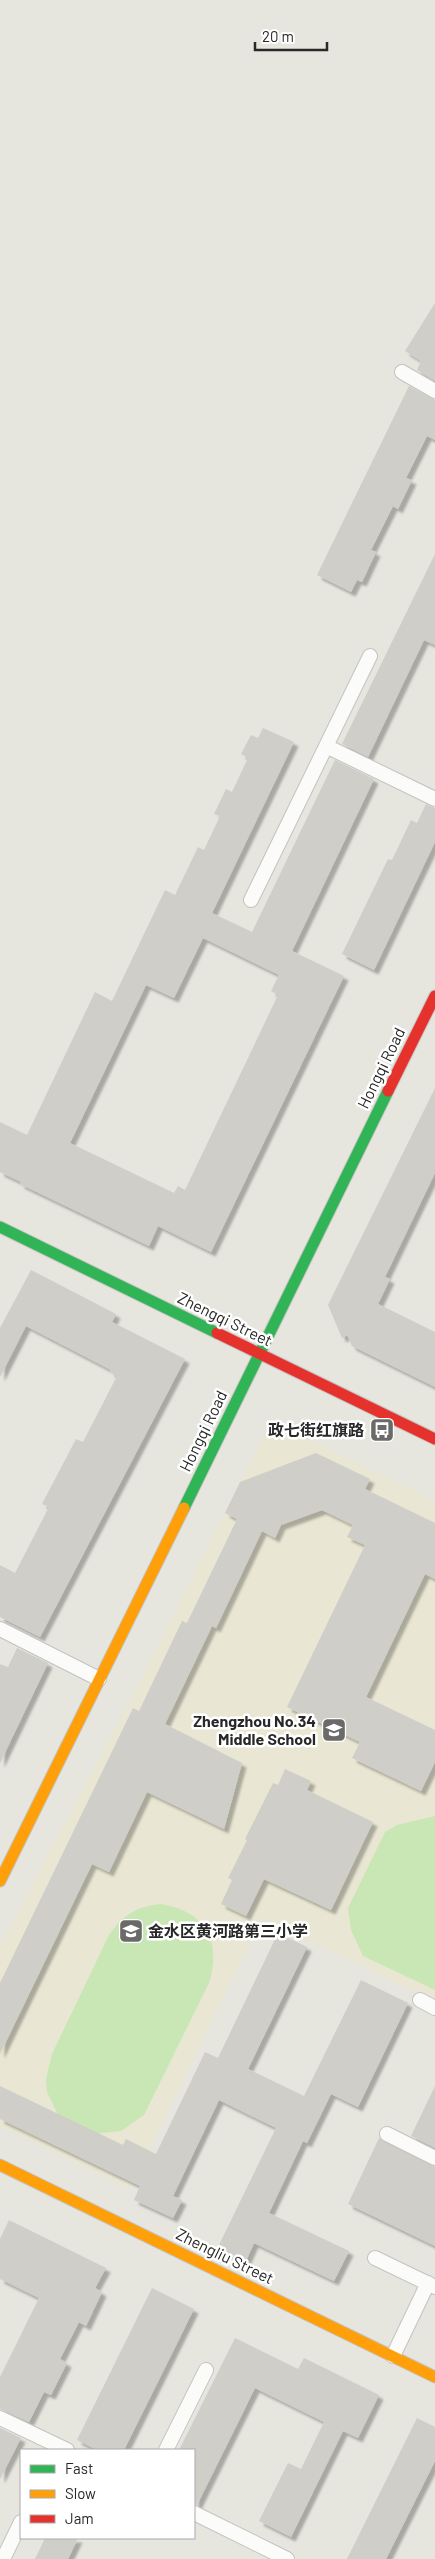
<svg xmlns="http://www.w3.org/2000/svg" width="435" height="2559" viewBox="0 0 435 2559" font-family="Barlow,'Noto Sans SC',sans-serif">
	<defs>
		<filter id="shadow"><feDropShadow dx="4.5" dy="4.5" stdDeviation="1" flood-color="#0004"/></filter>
	</defs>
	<rect width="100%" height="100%" fill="#e6e5de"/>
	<path fill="#e9e7d3" d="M 271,1421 L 435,1501 L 435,2002 L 262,1917 L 130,2189 L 0,2126 L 0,1946 L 136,1689 Z"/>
	<path fill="#c9e6b5" d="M 435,1816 L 435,1990 L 363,1956 L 351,1930 L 348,1908 L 385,1832 L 397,1825 Z
		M 161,1904 C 205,1911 222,1941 209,1983 L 144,2115 L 121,2131 L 93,2134 L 58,2115 L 47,2092 L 46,2079 L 52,2054 L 109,1935 C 123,1915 137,1906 161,1904 Z"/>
	<path fill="#cfcec9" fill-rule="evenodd" filter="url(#shadow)" d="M 435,303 L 435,381 L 417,370 L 421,361 L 405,351 Z
		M 409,386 L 435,400 L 435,440 L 427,436 L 406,478 L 412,480 L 398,509 L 393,506 L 371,550 L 376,552 L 362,582 L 357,580 L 351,592 L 317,575 Z
		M 435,554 L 435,645 L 424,640 L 368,757 L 342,744 Z
		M 263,728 L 294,742 L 212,913 L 252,932 L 335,760 L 374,779 L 292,951 L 344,976 L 211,1252 L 158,1226 L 149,1246 L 20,1184 L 21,1182 L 0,1172 L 0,1122 L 27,1135 L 95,992 L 112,1001 L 165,890 L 175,895 L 198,847 L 204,850 L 220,816 L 214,814 L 226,789 L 232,792 L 248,758 L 241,754 L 251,735 L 258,738 ZM 203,938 L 279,975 L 271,991 L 278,995 L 185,1190 L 178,1186 L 174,1193 L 70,1143 L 146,985 L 174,998 Z
		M 426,804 L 435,808 L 435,842 L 374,970 L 342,954 L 388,859 L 392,860 L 411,820 L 417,823 Z
		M 435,1088 L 435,1173 L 385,1277 L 390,1279 L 378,1304 L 435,1332 L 435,1387 L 352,1346 L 347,1335 L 342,1338 L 328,1305 Z
		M 31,1270 L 116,1314 L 112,1322 L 185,1359 L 40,1637 L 0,1617 L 0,1565 L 15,1573 L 49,1507 L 42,1504 L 76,1439 L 83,1442 L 117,1376 L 110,1372 L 111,1370 L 26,1326 L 0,1377 L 0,1328 Z
		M 316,1453 L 370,1479 L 365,1489 L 435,1523 L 435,1579 L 425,1574 L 366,1697 L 435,1730 L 435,1762 L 421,1791 L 352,1758 L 360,1742 L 287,1707 L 365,1545 L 347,1537 L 353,1525 L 322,1510 L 281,1525 L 275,1538 L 262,1531 L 216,1628 L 212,1626 L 165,1724 L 242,1763 L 224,1829 L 147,1792 L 109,1872 L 92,1864 L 0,2054 L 0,1983 L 133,1708 L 139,1711 L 182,1621 L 187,1623 L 237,1519 L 225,1513 L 240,1482 Z
		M 17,1648 L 48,1663 L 0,1763 L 0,1664 L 8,1667 Z
		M 285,1769 L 311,1781 L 307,1790 L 373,1822 L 331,1910 L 264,1879 L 246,1916 L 221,1904 L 232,1880 L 228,1878 L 247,1840 L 245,1839 L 273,1783 L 278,1785 Z
		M 278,1933 L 307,1947 L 248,2069 L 304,2096 L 361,1980 L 408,2003 L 358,2107 L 331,2094 L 307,2143 L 303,2141 L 269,2213 L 349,2251 L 334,2281 L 254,2243 L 245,2263 L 217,2249 L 276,2128 L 219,2100 L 173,2196 L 182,2200 L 173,2218 L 134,2200 L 140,2186 L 0,2119 L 0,2086 L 123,2145 L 126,2139 L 156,2154 L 205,2052 L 218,2058 Z
		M 435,2086 L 435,2148 L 411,2136 Z
		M 379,2138 L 435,2167 L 435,2246 L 348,2204 Z
		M 9,2220 L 106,2268 L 95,2288 L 102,2292 L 86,2326 L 79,2322 L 60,2359 L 67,2363 L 51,2395 L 44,2392 L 29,2422 L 0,2409 L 0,2377 L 39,2298 L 0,2279 L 0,2239 Z
		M 152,2288 L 194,2309 L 124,2450 L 97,2450 L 77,2440 Z
		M 235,2338 L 298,2369 L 304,2358 L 379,2395 L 358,2438 L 343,2431 L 291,2537 L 259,2521 L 288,2463 L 301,2469 L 324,2422 L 255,2388 L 197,2505 L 194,2504 L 194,2450 L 179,2450 Z
		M 417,2418 L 435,2427 L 435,2461 L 386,2559 L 347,2559 Z
		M 0,2428 L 21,2438 L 0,2479 Z
		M 45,2538 L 78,2538 L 68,2559 L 35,2559 Z"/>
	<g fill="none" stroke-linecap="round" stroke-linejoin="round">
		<defs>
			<path id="lane" d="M 402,372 L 435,391
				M 326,746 L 435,799
				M 251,900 L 370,656
				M 0,1629 L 99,1679
				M 420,2000 L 435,2008
				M 387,2134 L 435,2158
				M 375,2258 L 435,2287
				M 393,2356 L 428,2283
				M 0,2418 L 67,2450
				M 166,2450 L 206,2370
				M 194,2513 L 287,2559
				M 3,2559 L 21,2522"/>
			<path id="fast" d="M 0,1227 L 217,1333
				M 184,1508 L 388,1091"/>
			<path id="slow" d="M 0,1881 L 184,1508
				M 0,2165 L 435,2377"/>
			<path id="jam" d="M 388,1091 L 435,996
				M 217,1333 L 435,1439"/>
		</defs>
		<use href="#lane" stroke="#c4c3c3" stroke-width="16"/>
		<use href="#fast" stroke="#c4c3c3" stroke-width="13"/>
		<use href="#slow" stroke="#c4c3c3" stroke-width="13"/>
		<use href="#jam" stroke="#c4c3c3" stroke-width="13"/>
		<use href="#lane" stroke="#fbfbfa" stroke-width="14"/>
		<use href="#fast" stroke="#30b455" stroke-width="11"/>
		<use href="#slow" stroke="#ff9f0a" stroke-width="11"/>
		<use href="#jam" stroke="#e5322d" stroke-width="11"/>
	</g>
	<defs>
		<symbol id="bus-square" viewBox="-11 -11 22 22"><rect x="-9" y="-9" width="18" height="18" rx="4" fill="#6a6a68" stroke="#fff"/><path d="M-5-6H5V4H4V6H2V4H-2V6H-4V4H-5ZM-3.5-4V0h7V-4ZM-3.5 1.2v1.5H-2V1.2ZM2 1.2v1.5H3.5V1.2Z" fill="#fff"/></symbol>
		<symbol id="school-square" viewBox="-11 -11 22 22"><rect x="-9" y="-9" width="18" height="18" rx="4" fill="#6a6a68" stroke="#fff"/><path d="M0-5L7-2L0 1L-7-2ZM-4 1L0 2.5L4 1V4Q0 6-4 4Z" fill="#fff"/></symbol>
	</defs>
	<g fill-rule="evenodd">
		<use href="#bus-square" x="368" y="1416" width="28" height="28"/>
		<use href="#school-square" x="320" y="1716" width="28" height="28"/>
		<use href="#school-square" x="117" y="1917" width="28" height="28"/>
	</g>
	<g text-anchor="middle" stroke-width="5" stroke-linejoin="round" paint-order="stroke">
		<g font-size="16" fill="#282828" stroke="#fff">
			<text transform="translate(381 1068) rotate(-64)" y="6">Hongqi Road</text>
			<text transform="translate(225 1319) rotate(26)" y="6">Zhengqi Street</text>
			<text transform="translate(203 1431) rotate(-64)" y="6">Hongqi Road</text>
			<text transform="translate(225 2256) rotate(26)" y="6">Zhengliu Street</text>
		</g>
		<g font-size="16" font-weight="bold" fill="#282828" stroke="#fff" text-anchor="end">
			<text x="364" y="1436">政七街红旗路</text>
			<text x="316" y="1727">Zhengzhou No.34<tspan x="316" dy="18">Middle School</tspan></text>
			<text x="148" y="1937" text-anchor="start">金水区黄河路第三小学</text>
		</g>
	</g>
	<rect x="20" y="2449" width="175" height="90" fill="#ffffff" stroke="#a9a9a9"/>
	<rect x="30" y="2465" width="25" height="8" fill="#30b455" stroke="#a9a9a9"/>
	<text x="65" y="2474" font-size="15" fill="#282828">Fast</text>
	<rect x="30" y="2490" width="25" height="8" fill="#ff9f0a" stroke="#a9a9a9"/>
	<text x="65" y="2499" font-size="15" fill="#282828">Slow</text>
	<rect x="30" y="2515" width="25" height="8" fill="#e5322d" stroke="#a9a9a9"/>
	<text x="65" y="2524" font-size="15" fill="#282828">Jam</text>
	<path d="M255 42v8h72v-8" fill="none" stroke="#282828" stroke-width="2.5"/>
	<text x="262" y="42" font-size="15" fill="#282828" stroke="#ffffff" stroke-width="4" paint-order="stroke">20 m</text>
</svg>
